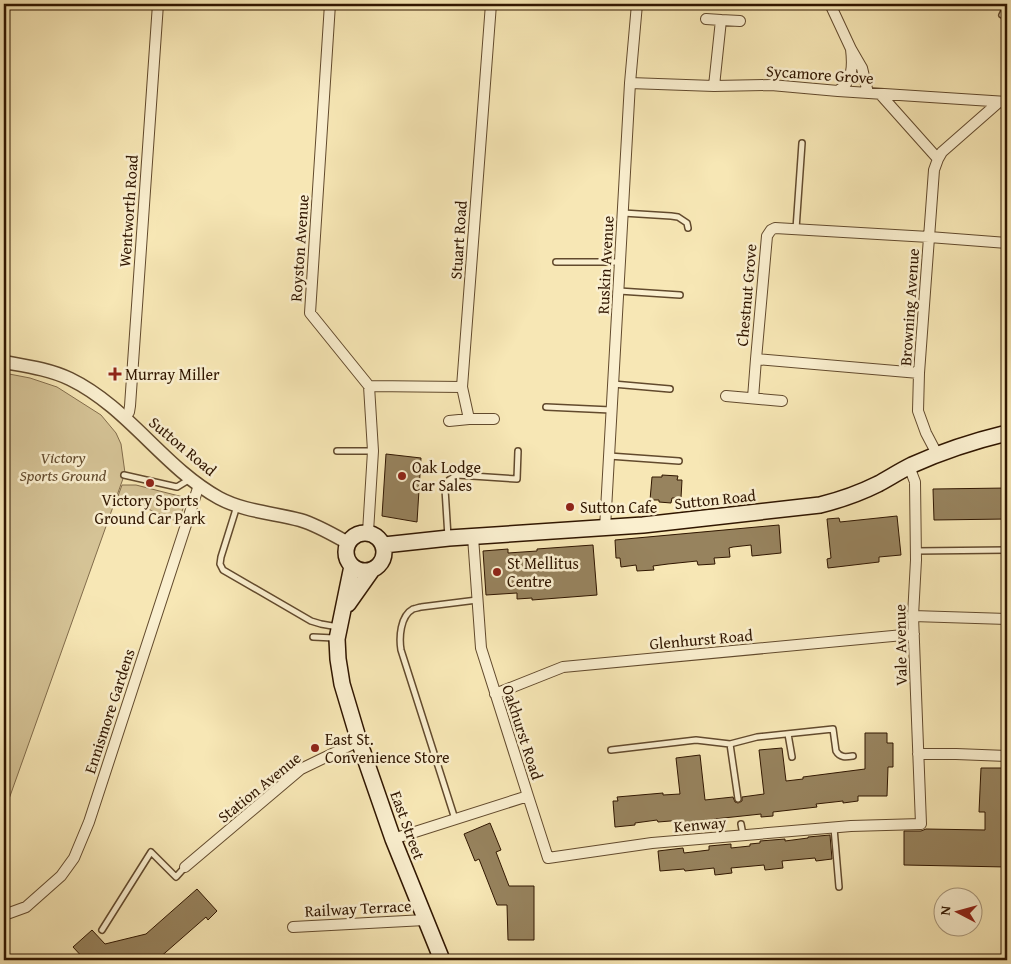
<svg xmlns="http://www.w3.org/2000/svg" width="1011" height="964" viewBox="0 0 1011 964" font-family="'Gentium Book Plus',serif">
	<rect width="100%" height="100%" fill="#f7e7b5"/>
	<filter id="stains"><feTurbulence type="fractalNoise" baseFrequency=".004" numOctaves="4"/><feColorMatrix values="0 0 0 0 .2 0 0 0 0 .09 0 0 0 0 .02 0 0 0 .5 -.17"/></filter>
	<radialGradient id="worn" r=".72"><stop offset=".6" stop-color="#630" stop-opacity="0"/><stop offset="1" stop-color="#630" stop-opacity=".3"/></radialGradient>
	<path fill="#d5c396" stroke="#826c4b" d="M 4,373 L 30,378 L 57,387 L 101,415 L 116,433 L 121,444 L 125,473 L 4,813 Z
		M 122,485 L 136,485 L 187,498 L 178,522 L 118,496 Z"/>
	<path fill="#97835e" stroke="#301600" d="M 386,454 L 421,458 L 417,522 L 382,516 Z
		M 662,475 L 678,476 L 677,480 L 682,480 L 681,498 L 672,498 L 671,503 L 659,502 L 659,500 L 650,500 L 652,477 L 662,477 Z
		M 1007,488 L 1007,519 L 934,520 L 933,489 Z
		M 897,516 L 901,555 L 879,557 L 879,562 L 828,568 L 827,559 L 831,558 L 827,519 L 839,518 L 840,522 Z
		M 779,525 L 781,553 L 752,556 L 751,545 L 733,547 L 729,548 L 730,557 L 714,558 L 715,564 L 698,565 L 697,561 L 668,564 L 653,566 L 654,570 L 637,571 L 636,565 L 621,567 L 620,558 L 616,558 L 615,540 Z
		M 593,545 L 597,595 L 532,600 L 532,598 L 517,599 L 517,593 L 486,595 L 483,551 L 508,549 L 508,553 L 537,551 L 537,549 Z
		M 865,733 L 887,733 L 887,743 L 893,743 L 893,767 L 888,767 L 887,796 L 858,796 L 858,801 L 843,803 L 843,801 L 816,804 L 817,807 L 773,812 L 773,816 L 761,817 L 761,814 L 714,819 L 715,822 L 699,824 L 699,822 L 683,823 L 683,820 L 658,822 L 657,820 L 635,823 L 635,825 L 615,827 L 613,801 L 618,801 L 617,797 L 663,793 L 663,795 L 680,794 L 676,758 L 700,755 L 705,800 L 733,797 L 735,802 L 738,803 L 742,801 L 742,797 L 764,794 L 759,750 L 782,748 L 786,781 L 803,779 L 803,777 L 865,769 Z
		M 981,768 L 1007,768 L 1007,867 L 904,865 L 904,831 L 921,831 L 926,829 L 985,830 L 985,812 L 979,812 Z
		M 490,823 L 501,850 L 496,852 L 509,886 L 534,886 L 534,940 L 508,940 L 507,905 L 497,905 L 479,859 L 475,861 L 464,834 Z
		M 830,835 L 832,859 L 816,861 L 815,858 L 782,861 L 783,868 L 765,870 L 764,865 L 731,868 L 732,873 L 715,875 L 714,868 L 685,871 L 684,869 L 660,871 L 658,851 L 683,848 L 684,853 L 709,850 L 709,846 L 731,844 L 731,848 L 750,846 L 750,844 L 760,843 L 760,841 L 785,839 L 785,841 L 808,838 L 808,837 Z
		M 197,889 L 217,911 L 208,920 L 206,917 L 158,959 L 154,960 L 85,960 L 73,947 L 92,930 L 105,944 L 146,934 Z"/>
	<g fill="none" stroke-linecap="round" stroke-linejoin="round">
		<defs>
			<path id="service" d="M 1002,15 L 1007,5
				M 623,213 L 671,216 L 678,217 L 687,223 L 688,228
				M 796,229 L 802,143
				M 556,262 L 620,262
				M 619,291 L 680,295
				M 613,384 L 670,389
				M 546,407 L 611,410
				M 337,451 L 373,451
				M 609,456 L 679,461
				M 124,475 L 177,487 L 190,479
				M 237,506 L 221,557 L 220,564 L 223,570 L 311,621 L 321,624 L 338,627
				M 448,537 L 445,489 L 449,480 L 457,475 L 517,479 L 518,451
				M 916,551 L 1007,550
				M 313,637 L 334,638
				M 788,734 L 792,757
				M 730,744 L 757,737 L 833,729 L 836,751 C 840,758 846,757 853,756
				M 611,750 L 696,740 L 730,744 L 738,799
				M 455,819 L 401,650 C 399,638 400,616 413,609 C 414,609 420,607 421,607 L 477,600
				M 741,824 L 743,835
				M 834,828 L 839,887
				M 102,930 L 151,852 L 176,877 L 185,867"/>
			<path id="minor" d="M 330,4 L 310,313 L 369,386 L 373,451 L 368,532
				M 830,4 L 851,49
				M 706,19 L 721,20
				M 630,83 L 714,86 L 771,85 L 838,91 L 1007,102
				M 714,86 L 721,20 L 740,21
				M 838,91 C 853,81 853,66 851,49 L 862,68 L 868,93
				M 880,94 L 938,159 L 934,170 L 919,373 L 918,411 L 926,433 L 937,454
				M 938,159 L 942,152 L 999,102
				M 919,373 L 756,359 L 767,236 L 771,230 L 775,228 L 929,237 L 1007,243
				M 369,386 L 462,387 L 491,4
				M 462,387 L 469,419
				M 726,396 L 782,401
				M 753,398 L 756,359
				M 125,418 L 129,412 L 130,406 L 158,4
				M 449,421 L 469,419 L 494,419
				M 605,528 L 630,83 L 637,4
				M 913,616 L 1007,619
				M 495,694 L 563,667 L 914,634
				M 918,754 L 956,754 L 1007,756
				M 528,796 L 548,858 L 652,843 L 851,826 L 921,824 L 913,616 L 916,560 L 915,482 L 909,466
				M 393,839 L 528,796 L 481,648 L 473,537
				M 185,867 L 301,769 L 359,741
				M 4,915 L 26,907 L 61,876 L 74,858 L 89,822 L 199,485
				M 293,927 L 425,920"/>
			<path id="tertiary" d="M 4,362 C 26,366 49,369 70,379 C 128,407 163,467 219,498 C 243,511 273,513 300,520 C 317,525 332,534 348,543"/>
			<path id="secondary" d="M346 552a19 19 0 1 1 38 0a19 19 0 1 1-38 0Z
				M 384,545 L 449,538 L 643,525 L 820,505 C 840,500 860,493 878,484 C 889,478 900,471 912,465 C 943,451 974,441 1007,433
				M 352,566 L 337,639 L 338,659 L 342,684 L 359,741 L 393,839 L 442,960
				M 348,604 L 372,570"/>
		</defs>
		<use href="#service" stroke="#624a2d" stroke-width="8"/>
		<use href="#minor" stroke="#624a2d" stroke-width="12"/>
		<use href="#tertiary" stroke="#624a2d" stroke-width="15"/>
		<use href="#secondary" stroke="#301600" stroke-width="18"/>
		<use href="#service" stroke="#faefcf" stroke-width="5"/>
		<use href="#minor" stroke="#faefcf" stroke-width="10"/>
		<use href="#tertiary" stroke="#faefcf" stroke-width="12"/>
		<use href="#secondary" stroke="#faefcf" stroke-width="15"/>
	</g>
	<g fill="#8f2418" stroke="#faefcf" stroke-width="2">
		<path d="M112.5 366.5h5v5h5v5h-5v5h-5v-5h-5v-5h5z"/>
		<circle cx="402" cy="476" r="5"/>
		<circle cx="150" cy="483" r="5"/>
		<circle cx="570" cy="507" r="5"/>
		<circle cx="497" cy="572" r="5"/>
		<circle cx="315" cy="748" r="5"/>
	</g>
	<g text-anchor="middle" stroke-width="5" stroke-linejoin="round" paint-order="stroke">
		<g font-size="16" fill="#301600" stroke="#faefcf">
			<text transform="translate(820 74) rotate(4)" y="6">Sycamore Grove</text>
			<text transform="translate(128 211) rotate(-86)" y="6">Wentworth Road</text>
			<text transform="translate(458 240) rotate(-86)" y="6">Stuart Road</text>
			<text transform="translate(299 248) rotate(-86)" y="6">Royston Avenue</text>
			<text transform="translate(605 265) rotate(-87)" y="6">Ruskin Avenue</text>
			<text transform="translate(746 295) rotate(-85)" y="6">Chestnut Grove</text>
			<text transform="translate(909 307) rotate(-86)" y="6">Browning Avenue</text>
			<text transform="translate(183 446) rotate(40)" y="6">Sutton Road</text>
			<text transform="translate(715 499) rotate(-6)" y="6">Sutton Road</text>
			<text transform="translate(701 639) rotate(-5)" y="6">Glenhurst Road</text>
			<text transform="translate(900 645) rotate(-91)" y="6">Vale Avenue</text>
			<text transform="translate(109 711) rotate(-72)" y="6">Ennismore Gardens</text>
			<text transform="translate(523 732) rotate(72)" y="6">Oakhurst Road</text>
			<text transform="translate(259 787) rotate(-39)" y="6">Station Avenue</text>
			<text transform="translate(700 824) rotate(-5)" y="6">Kenway</text>
			<text transform="translate(408 825) rotate(70)" y="6">East Street</text>
			<text transform="translate(358 908) rotate(-3)" y="6">Railway Terrace</text>
		</g>
		<g font-size="16" fill="#301600" stroke="#faefcf" text-anchor="start">
			<text x="125" y="380">Murray Miller</text>
			<text x="412" y="473">Oak Lodge<tspan x="412" dy="18">Car Sales</tspan></text>
			<text x="150" y="506" text-anchor="middle">Victory Sports<tspan x="150" dy="18">Ground Car Park</tspan></text>
			<text x="580" y="513">Sutton Cafe</text>
			<text x="507" y="569">St Mellitus<tspan x="507" dy="18">Centre</tspan></text>
			<text x="325" y="745">East St.<tspan x="325" dy="18">Convenience Store</tspan></text>
		</g>
		<g font-size="16" font-style="italic" fill="#624a2d" stroke="#faefcf">
			<text x="63" y="463">Victory<tspan x="63" dy="18">Sports Ground</tspan></text>
		</g>
	</g>
	<rect width="1011" height="964" fill="none" stroke="#f7e7b5" stroke-width="20"/>
	<rect x="5" y="5" width="1001" height="954" fill="none" stroke="#301600" stroke-width="2.5"/>
	<rect x="10" y="10" width="991" height="944" fill="none" stroke="#301600"/>
	<g transform="translate(958 912) rotate(276)"><circle r="24" fill="#faefcf" stroke="#a9987c"/>
	<path d="M0-4L9 19L0 12L-9 19Z" fill="#8f2418"/>
	<text y="-8" font-size="14" font-weight="bold" text-anchor="middle" fill="#301600">N</text>
	</g>
	<rect width="100%" height="100%" filter="url(#stains)"/>
	<rect width="100%" height="100%" fill="url(#worn)"/>
</svg>
